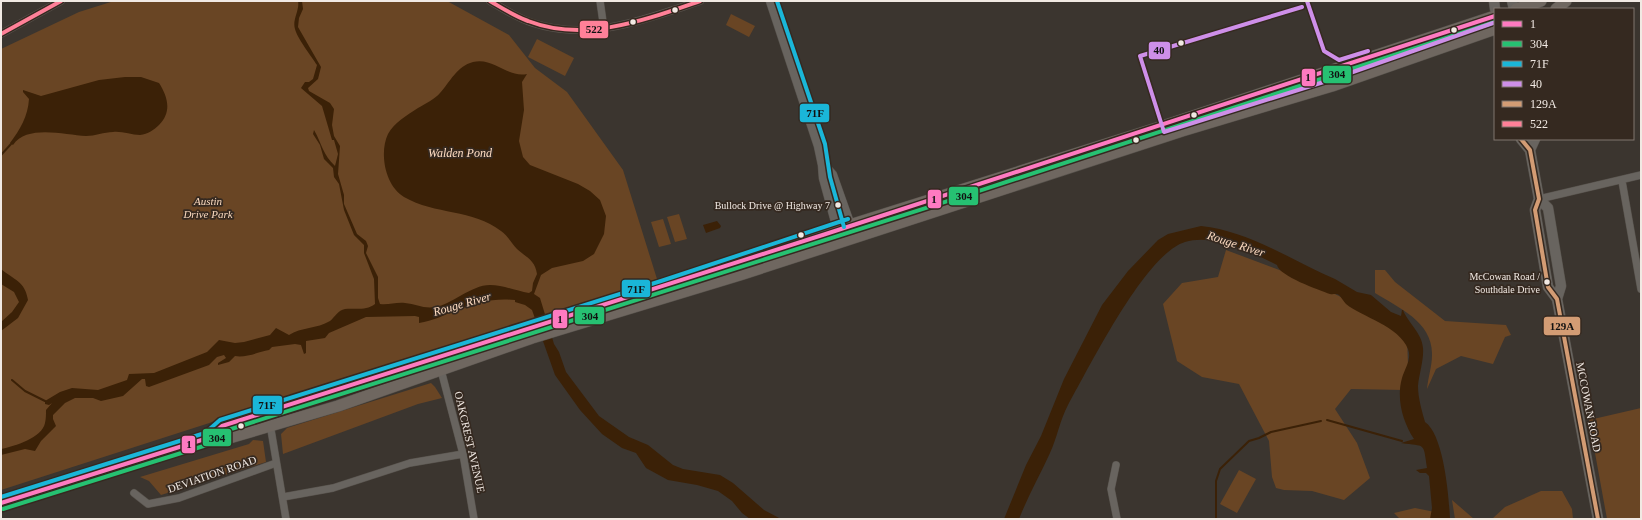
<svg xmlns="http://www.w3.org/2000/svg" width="1642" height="520" viewBox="0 0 1642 520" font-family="'Times New Roman',serif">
	<rect width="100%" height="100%" fill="#3b352f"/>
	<path fill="#694524" d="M 114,1 L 447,1 L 509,35 L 535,68 L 567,92 L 623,170 L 657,279 L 1,490 L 1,49 L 79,12 Z
		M 731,14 L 755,26 L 749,37 L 726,25 Z
		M 537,39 L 574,58 L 565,76 L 528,57 Z
		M 679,214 L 687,239 L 675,242 L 667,217 Z
		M 663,219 L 671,244 L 659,247 L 651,222 Z
		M 1226,250 L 1306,280 L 1343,298 L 1407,337 L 1408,365 L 1404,390 L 1351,389 L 1335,409 L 1357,443 L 1370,478 L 1344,500 L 1312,491 L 1284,490 L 1276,488 L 1272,477 L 1269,441 L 1239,384 L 1202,377 L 1177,361 L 1163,304 L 1182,283 L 1218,277 Z
		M 1375,270 L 1385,270 L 1395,282 L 1445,321 L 1506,325 L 1511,335 L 1505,337 L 1493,364 L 1461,356 L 1436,369 L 1427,389 C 1428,378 1432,366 1432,355 C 1433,322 1399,308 1375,293 Z
		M 431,383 L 435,387 L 442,398 L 418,404 L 283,454 L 281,434 L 287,428 Z
		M 1641,408 L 1641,519 L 1607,519 L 1589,420 Z
		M 253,440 L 263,441 L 266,462 L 161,495 L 149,481 L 140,477 L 249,444 Z
		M 1239,470 L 1256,479 L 1237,513 L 1220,504 Z
		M 1541,491 L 1562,491 L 1572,509 L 1573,519 L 1492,519 L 1505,507 Z
		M 1452,500 L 1474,519 L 1455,519 Z
		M 1415,508 L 1435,512 L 1435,519 L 1400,519 L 1394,513 Z"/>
	<path fill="#3b2107" d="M 298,1 L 302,1 L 303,9 L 299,18 L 298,27 L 321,67 L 318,79 L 308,88 L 309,91 L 330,103 L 334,109 L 332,125 L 334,136 L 340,146 L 338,174 L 344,195 L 344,204 L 357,234 L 366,241 L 368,246 L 366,253 L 378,277 L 378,298 L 380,304 C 389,305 396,302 405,303 C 416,304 424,309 435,307 C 451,305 471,285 490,285 C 503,285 516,291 529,293 L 532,291 L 533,283 L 537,274 C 535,260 527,258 517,249 C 512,244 508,236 501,231 C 473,209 435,215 404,197 C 385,186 379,153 388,134 C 394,123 407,115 418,108 C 425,104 435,99 440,93 C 450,82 457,66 473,62 C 494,57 507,78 527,74 L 522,82 L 524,110 L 519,141 L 523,157 L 530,165 L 578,184 L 590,191 L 600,200 L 606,216 L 604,234 L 594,254 L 583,261 L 552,268 L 541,275 L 534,294 L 540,298 L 554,344 L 559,352 L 566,372 L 599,416 L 629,437 L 648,445 L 673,465 L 683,469 L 720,475 L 733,483 L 764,510 L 781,519 L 750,519 L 742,513 L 732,501 L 718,491 L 697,485 L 668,480 L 646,468 L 636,453 L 622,448 L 602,434 L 580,410 L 555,375 L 532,310 L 525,305 L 515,302 L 515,300 C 494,298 477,302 457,310 C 444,315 433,321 419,323 L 419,317 L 415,316 L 366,317 L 329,333 L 325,338 L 306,341 L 306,353 L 304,354 L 301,345 L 295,344 L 272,347 L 269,350 C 258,352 246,358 235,356 L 229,362 L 218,365 L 218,363 L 226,358 L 224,355 L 217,357 L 209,365 L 149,387 L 146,386 L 145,379 L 142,379 L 123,396 L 101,401 L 93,398 L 75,398 L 65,403 L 53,415 L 53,419 L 56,426 L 41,441 L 35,451 L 25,449 L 1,455 L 1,449 C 15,446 42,438 45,423 C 46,419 46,414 46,410 L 52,403 L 49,405 L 45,404 L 45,401 L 60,392 L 72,388 L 98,390 L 127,380 L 129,374 L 154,373 L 207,352 L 219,340 L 235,343 L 244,342 L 270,335 L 276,328 L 289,335 C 301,327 317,329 330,321 C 335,317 338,310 345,309 C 355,308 366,311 375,304 L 374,279 L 364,253 L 364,245 L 354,235 L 344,210 L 339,184 L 334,177 L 333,168 L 324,159 L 320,145 L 313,134 L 314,130 C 322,144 323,155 335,166 L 338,154 L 334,140 L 332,140 L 322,106 L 301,88 L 305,82 L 309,82 L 313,79 L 317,65 C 312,57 297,38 295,29 C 292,20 300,10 298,1 Z
		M 125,77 L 141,77 L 159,83 C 168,97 172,112 159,125 C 154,130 148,134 140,135 C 131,135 122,131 113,132 C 104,132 95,136 86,136 C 65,135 27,124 13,145 L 10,143 C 20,130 28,116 29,99 L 23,92 L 23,90 L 41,96 L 99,80 Z
		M 717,221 L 721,226 L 720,228 L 706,233 L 703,225 Z
		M 1201,226 C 1249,231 1291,260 1335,279 L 1357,292 L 1371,295 L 1391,312 L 1401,316 L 1402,310 L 1403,310 C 1408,323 1422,333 1423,348 C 1424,360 1419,374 1418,386 C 1418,398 1422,411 1425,422 C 1444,435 1449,497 1450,519 L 1430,519 L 1432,508 L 1429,476 L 1426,473 L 1420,473 L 1416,470 L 1427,468 C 1423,441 1426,447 1401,443 L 1414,439 C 1403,422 1396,399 1402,378 C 1405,368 1412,359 1408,349 C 1399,326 1362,317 1346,304 C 1344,302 1341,297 1339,295 C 1336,293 1333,295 1330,294 C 1319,290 1279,276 1277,265 C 1251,252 1213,233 1185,242 C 1145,254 1089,368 1068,405 C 1060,420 1057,438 1050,453 C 1040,475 1028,496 1019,519 L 1004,519 L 1026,465 L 1041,436 L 1064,379 L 1102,305 L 1128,271 L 1158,240 L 1168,234 Z
		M 1,269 C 14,280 25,281 28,300 L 18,318 L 1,331 L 1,322 L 12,312 L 19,302 L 14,292 L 1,284 Z"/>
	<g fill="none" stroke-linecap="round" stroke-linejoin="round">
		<path stroke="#3b2107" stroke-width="2" d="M 1,155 L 11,144
			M 12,380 L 25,391 L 45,401
			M 1327,420 L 1402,441
			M 1216,519 L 1216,481 L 1220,469 L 1249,441 L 1259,438 L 1271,432 L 1321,421"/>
		<defs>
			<path id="street" d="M 490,1 C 504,9 517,18 533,23 C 590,42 646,19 700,1
				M 600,1 L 604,29
				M 1,34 L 61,1
				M 1622,181 L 1641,289
				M 1539,199 L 1641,175
				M 441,370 L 463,454 L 474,519
				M 268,412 L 286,519
				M 1116,465 L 1111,489 L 1117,519
				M 134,493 L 148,504 L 179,498 L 276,463
				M 283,497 L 333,488 L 410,463 L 463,454"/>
			<path id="secondary" d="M 771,1 L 819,146 L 823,165 L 824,178 L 838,229
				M 1494,1 L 1495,9
				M 1512,1 L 1514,9
				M 1521,139 L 1530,150 L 1539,199 L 1535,210 L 1548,287 L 1557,299 L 1598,519
				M 1530,150 L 1535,139
				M 823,165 L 832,175 L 854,237
				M 1539,199 L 1548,208 L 1561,286 L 1557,299"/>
			<path id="primary" d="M 1516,9 L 1541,1
				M 1556,9 L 1566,1
				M 208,438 L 226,439 L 338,406 L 532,338 L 743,274 L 1182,131 L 1332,86 L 1495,29
				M 1,503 L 208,438 L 222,426 L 663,287 L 850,225 L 1157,128 L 1495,16"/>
		</defs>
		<use href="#street" stroke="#57524c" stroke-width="8"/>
		<use href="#secondary" stroke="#57524c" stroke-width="11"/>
		<use href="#primary" stroke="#57524c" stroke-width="12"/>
		<use href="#street" stroke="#68645f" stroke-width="7"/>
		<use href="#secondary" stroke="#68645f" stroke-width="10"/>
		<use href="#primary" stroke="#6f6760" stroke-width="11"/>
		<defs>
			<path id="bus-1" d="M 1,503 L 208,438 L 222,426 C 647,292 1072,156 1495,16"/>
			<path id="bus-2" d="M 3,509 L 210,444 L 225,431 C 649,298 1073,162 1495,22"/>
			<path id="bus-3" d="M 777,1 L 825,144 L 830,177 L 844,227
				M 1,497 L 205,433 L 220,420 L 661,281 L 848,219"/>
			<path id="bus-4" d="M 1307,1 L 1324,51 L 1339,60 L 1368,51
				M 1302,7 L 1140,56 L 1164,132 L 1330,80 L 1493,23"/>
			<path id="bus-5" d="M 1521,139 L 1530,150 L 1539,199 L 1535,210 L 1548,287 L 1557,299 L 1598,519"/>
			<path id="bus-6" d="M 490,1 C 502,8 514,16 528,21 C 585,43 645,20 700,1
				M 1,34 L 61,1"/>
		</defs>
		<use href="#bus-1" stroke="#352920" stroke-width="7"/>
		<use href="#bus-2" stroke="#352920" stroke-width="7"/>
		<use href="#bus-3" stroke="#352920" stroke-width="7"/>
		<use href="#bus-4" stroke="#352920" stroke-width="7"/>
		<use href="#bus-5" stroke="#352920" stroke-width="7"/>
		<use href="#bus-6" stroke="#352920" stroke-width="7"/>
		<use href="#bus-1" stroke="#fe7ac1" stroke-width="4"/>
		<use href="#bus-2" stroke="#26c172" stroke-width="4"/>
		<use href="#bus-3" stroke="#1ab6d8" stroke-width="4"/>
		<use href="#bus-4" stroke="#ce8fe9" stroke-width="4"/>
		<use href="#bus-5" stroke="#d39c74" stroke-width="4"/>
		<use href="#bus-6" stroke="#ff8098" stroke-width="4"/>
	</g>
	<g fill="#f1e9e3" stroke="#352920" stroke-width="1.5">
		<circle cx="675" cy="10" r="3.5"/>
		<circle cx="633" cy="22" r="3.5"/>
		<circle cx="1454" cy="30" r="3.5"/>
		<circle cx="1181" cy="43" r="3.5"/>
		<circle cx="1194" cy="115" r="3.5"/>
		<circle cx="1136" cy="140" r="3.5"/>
		<circle cx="838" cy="205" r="3.5"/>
		<circle cx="801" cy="235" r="3.5"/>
		<circle cx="1547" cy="282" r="3.5"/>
		<circle cx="241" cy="426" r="3.5"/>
	</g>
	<g text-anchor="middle" stroke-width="3.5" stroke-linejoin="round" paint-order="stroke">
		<g font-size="10" fill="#f1e9e3" stroke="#352920" text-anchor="end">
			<text x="830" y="209">Bullock Drive @ Highway 7</text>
			<text x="1540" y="280">McCowan Road /<tspan x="1540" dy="13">Southdale Drive</tspan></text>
		</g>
		<g font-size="11" font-style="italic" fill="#fbdabf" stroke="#352920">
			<text x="208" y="205">Austin<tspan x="208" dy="13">Drive Park</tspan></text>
		</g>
		<g font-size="11" fill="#f1e9e3" stroke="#352920">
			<text transform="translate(1589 407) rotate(79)" y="4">MCCOWAN ROAD</text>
			<text transform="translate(470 442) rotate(77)" y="4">OAKCREST AVENUE</text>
			<text transform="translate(212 474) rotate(-19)" y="4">DEVIATION ROAD</text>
		</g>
		<g font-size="12" font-style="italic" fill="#ffddc3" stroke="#352920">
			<text x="460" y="157">Walden Pond</text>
			<text transform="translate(1236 244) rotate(18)" y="4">Rouge River</text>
			<text transform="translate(462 304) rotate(-16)" y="4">Rouge River</text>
		</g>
	</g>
	<g stroke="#352920" stroke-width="1.5">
		<rect x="579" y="20" width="30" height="19" rx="4" fill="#ff8098"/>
		<rect x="1148" y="41" width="23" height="19" rx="4" fill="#ce8fe9"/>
		<rect x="1322" y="65" width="30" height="19" rx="4" fill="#26c172"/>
		<rect x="1301" y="68" width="15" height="19" rx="4" fill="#fe7ac1"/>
		<rect x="799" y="103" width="31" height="20" rx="4" fill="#1ab6d8"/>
		<rect x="948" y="186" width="31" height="20" rx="4" fill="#26c172"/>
		<rect x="927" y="189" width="15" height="20" rx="4" fill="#fe7ac1"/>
		<rect x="621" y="279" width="30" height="19" rx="4" fill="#1ab6d8"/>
		<rect x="574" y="306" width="31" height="19" rx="4" fill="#26c172"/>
		<rect x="552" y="309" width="16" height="20" rx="4" fill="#fe7ac1"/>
		<rect x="1543" y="316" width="38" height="20" rx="4" fill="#d39c74"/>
		<rect x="252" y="395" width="31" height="20" rx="4" fill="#1ab6d8"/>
		<rect x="202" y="428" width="30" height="19" rx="4" fill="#26c172"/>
		<rect x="181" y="435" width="15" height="19" rx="4" fill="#fe7ac1"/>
	</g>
	<g font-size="11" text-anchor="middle" font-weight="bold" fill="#111">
		<text x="594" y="33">522</text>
		<text x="1159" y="54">40</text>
		<text x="1337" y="78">304</text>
		<text x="1308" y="81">1</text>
		<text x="815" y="117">71F</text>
		<text x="964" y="200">304</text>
		<text x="934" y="203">1</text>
		<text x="636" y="293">71F</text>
		<text x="590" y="320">304</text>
		<text x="560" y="323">1</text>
		<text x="1562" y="330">129A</text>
		<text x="267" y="409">71F</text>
		<text x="217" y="442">304</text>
		<text x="189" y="448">1</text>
	</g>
	<rect width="1642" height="520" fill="none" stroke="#f1e9e3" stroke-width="4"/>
	<rect x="1494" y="8" width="140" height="132" fill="#352920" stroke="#80766e"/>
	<rect x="1502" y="21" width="20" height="6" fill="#fe7ac1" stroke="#80766e"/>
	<text x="1530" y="28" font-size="12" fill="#f1e9e3">1</text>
	<rect x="1502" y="41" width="20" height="6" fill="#26c172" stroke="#80766e"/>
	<text x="1530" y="48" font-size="12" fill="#f1e9e3">304</text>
	<rect x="1502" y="61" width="20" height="6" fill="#1ab6d8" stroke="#80766e"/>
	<text x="1530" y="68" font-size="12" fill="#f1e9e3">71F</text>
	<rect x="1502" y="81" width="20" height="6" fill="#ce8fe9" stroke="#80766e"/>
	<text x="1530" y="88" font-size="12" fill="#f1e9e3">40</text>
	<rect x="1502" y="101" width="20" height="6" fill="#d39c74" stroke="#80766e"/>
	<text x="1530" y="108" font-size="12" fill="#f1e9e3">129A</text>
	<rect x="1502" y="121" width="20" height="6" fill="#ff8098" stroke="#80766e"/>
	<text x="1530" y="128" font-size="12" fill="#f1e9e3">522</text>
</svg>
